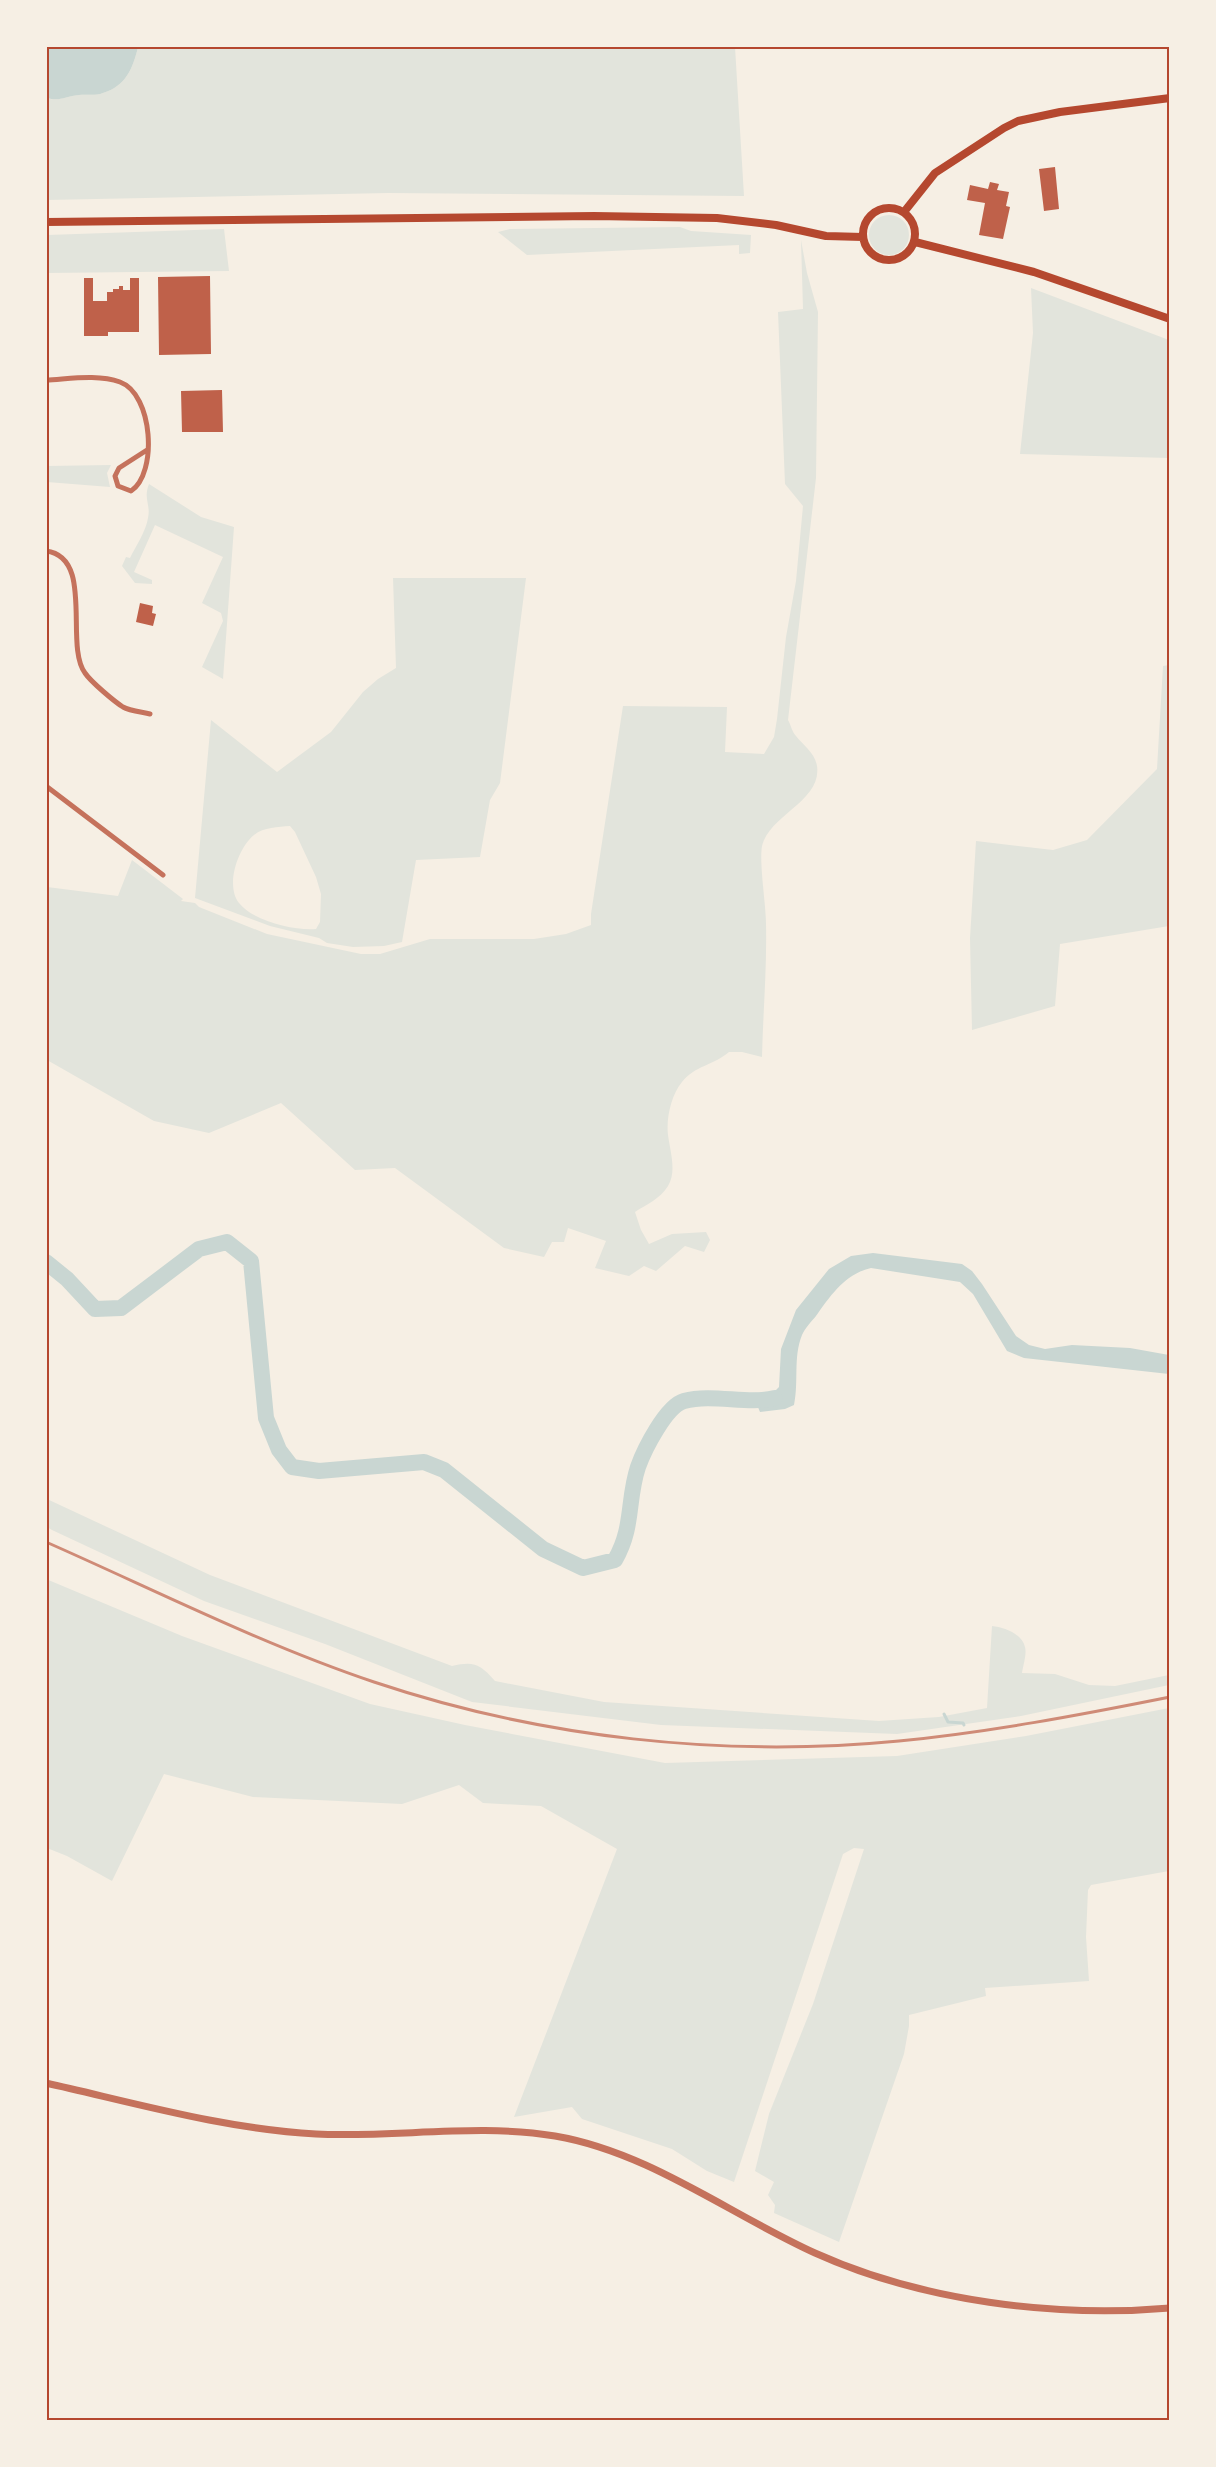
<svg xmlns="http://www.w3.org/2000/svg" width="1216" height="2467" viewBox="0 0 1216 2467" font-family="Roboto,sans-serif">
	<rect width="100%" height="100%" fill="#f6efe4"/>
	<path fill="#e2e4dc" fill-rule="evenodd" d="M 138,47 L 738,47 L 735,47 L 744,196 L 388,193 L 47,200 L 46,98 C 59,102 66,96 79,95 C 86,94 96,96 103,93 C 126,86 133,68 138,47 Z
		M869 235a20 20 0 1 1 40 0a20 20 0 1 1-40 0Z
		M 680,227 L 691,231 L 751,235 L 750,253 L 739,254 L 739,245 L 527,255 L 498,232 L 510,229 Z
		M 224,229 L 229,271 L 47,273 L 47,235 Z
		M 801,240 L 807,273 L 818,312 L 816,478 L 788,720 C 791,725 792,732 796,736 C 803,745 815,753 817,766 C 822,801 770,814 762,846 C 759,863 766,905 766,924 C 767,968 763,1013 762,1057 L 742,1052 L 729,1052 C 714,1065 694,1066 682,1082 C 671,1095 666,1119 668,1135 C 670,1151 677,1171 668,1186 C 660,1199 647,1204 635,1212 L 641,1230 L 649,1244 L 672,1234 L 706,1232 L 710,1240 L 704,1252 L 685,1246 L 656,1271 L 644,1266 L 629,1276 L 595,1268 L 606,1241 L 568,1228 L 564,1242 L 552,1242 L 544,1257 L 504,1248 L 395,1168 L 355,1170 L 281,1103 L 209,1133 L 154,1121 L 47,1060 L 47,887 L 118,896 L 132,860 L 183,899 L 181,901 L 195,903 L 199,907 L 267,934 L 361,954 L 380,954 L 430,939 L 534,939 L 566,934 L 591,925 L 591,914 L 623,706 L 727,707 L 725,752 L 764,754 L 774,737 L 777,719 L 786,637 L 796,581 L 803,506 L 785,484 L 778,312 L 803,309 Z
		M 1031,288 L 1169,340 L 1169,458 L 1020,454 L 1033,333 Z
		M 111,465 L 107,473 L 110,487 L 47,482 L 47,466 Z
		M 149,484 L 201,517 L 234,527 L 223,679 L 202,667 L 223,621 L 221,613 L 202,603 L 223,557 L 155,525 L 134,572 L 152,580 L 152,584 L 135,583 L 122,566 L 126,557 L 130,558 C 136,546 146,531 148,518 C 151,504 143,499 149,484 Z
		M 393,578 L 526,578 L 500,783 L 490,800 L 480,857 L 416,860 L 402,942 L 384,946 L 353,947 L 327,943 L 319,938 L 270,926 L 195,898 L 211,720 L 277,772 L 331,732 L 363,692 L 378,679 L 396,668 ZM 290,826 L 295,832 L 316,877 L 321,894 L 320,922 L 316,929 C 295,931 253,921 239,903 C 225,885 238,848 254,835 C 264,827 278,827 290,826 Z
		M 1169,665 L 1169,926 L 1060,944 L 1055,1006 L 972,1030 L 970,938 L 976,841 L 1053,850 L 1087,840 L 1157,769 L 1163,666 Z
		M 47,1499 L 210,1575 L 452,1666 C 474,1661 480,1664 495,1681 L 604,1702 L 879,1721 L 939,1717 L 987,1708 L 992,1626 C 1004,1627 1022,1634 1025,1647 C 1027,1654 1023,1666 1022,1673 L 1055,1674 L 1089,1685 L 1115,1686 L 1169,1675 L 1169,1685 L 1021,1716 L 897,1734 L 661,1725 L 472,1702 L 325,1644 L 204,1601 L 52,1530 L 47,1527 Z
		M 46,1579 L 182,1636 L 370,1704 L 465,1725 L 665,1763 L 897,1756 L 1026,1736 L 1169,1708 L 1169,1871 L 1091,1885 L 1088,1890 L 1086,1937 L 1089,1981 L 985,1988 L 986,1996 L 909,2015 L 909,2026 L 904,2054 L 839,2242 L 774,2213 L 775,2205 L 768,2195 L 774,2182 L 755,2171 L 769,2114 L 813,2004 L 864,1849 L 854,1848 L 843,1854 L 734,2182 L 707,2171 L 672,2149 L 582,2119 L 572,2107 L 514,2117 L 617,1849 L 541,1806 L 483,1803 L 459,1785 L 402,1804 L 253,1797 L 164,1774 L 112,1881 L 67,1856 L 47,1848 Z"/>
	<path fill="#c9d6d2" d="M 47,46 L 138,46 L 138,47 C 133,68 126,86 103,93 C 96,96 86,94 79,95 C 66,96 59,102 47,98 Z
		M 873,1253 L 962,1264 L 972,1271 L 982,1284 L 1016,1336 L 1029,1345 L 1045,1349 L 1072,1345 L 1130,1348 L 1169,1355 L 1169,1374 L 1024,1358 L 1007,1351 L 973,1294 L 960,1282 L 871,1268 C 845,1274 831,1295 816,1316 C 812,1321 805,1328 802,1335 C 793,1357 799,1382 794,1405 L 785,1409 L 760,1412 L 752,1393 L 774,1392 L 779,1387 L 781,1349 L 796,1310 L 829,1269 L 851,1256 Z"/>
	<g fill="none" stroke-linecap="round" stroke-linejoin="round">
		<path stroke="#c9d6d2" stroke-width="3" d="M 944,1714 L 948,1722 L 963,1723 L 964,1725"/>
		<path stroke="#c9d6d2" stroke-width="16" d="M 46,1262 L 67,1279 L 95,1309 L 121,1308 L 199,1249 L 227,1242 L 251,1261 L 266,1418 L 279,1450 L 292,1467 L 319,1471 L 424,1462 L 444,1470 L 543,1549 L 583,1568 L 615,1560 C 634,1527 627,1500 638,1467 C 644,1450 666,1406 684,1401 C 713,1393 747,1405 775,1398"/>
	</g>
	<path fill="#bf614a" d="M 1055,167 L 1059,209 L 1044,211 L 1039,169 Z
		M 990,182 L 999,184 L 997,190 L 1009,192 L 1006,206 L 1010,207 L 1003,239 L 979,235 L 985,203 L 967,200 L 970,185 L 988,189 Z
		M 210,276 L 211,354 L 159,355 L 158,277 Z
		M 84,278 L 93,278 L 93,301 L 107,301 L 107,292 L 113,292 L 113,289 L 119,289 L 119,286 L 123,286 L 123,290 L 130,290 L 130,278 L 139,278 L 139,332 L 108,332 L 108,336 L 84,336 Z
		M 222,390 L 223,432 L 182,432 L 181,391 Z
		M 140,603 L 153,606 L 152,613 L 156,614 L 153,626 L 136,622 Z"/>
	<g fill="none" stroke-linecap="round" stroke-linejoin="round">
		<path stroke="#c5725c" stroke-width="5" d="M 46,380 C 69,379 98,374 120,382 C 153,394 158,473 131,491 L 118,486 L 115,476 L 119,468 L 147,450
			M 46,551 C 95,557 64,645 85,673 C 91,682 115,702 123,707 C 130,711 142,712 150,714
			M 46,786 L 163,875"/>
		<path stroke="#c5725c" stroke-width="7" d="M 46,2083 C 135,2103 225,2129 316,2134 C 393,2138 479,2123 555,2136 C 649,2152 729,2214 815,2253 C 921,2301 1055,2318 1170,2308"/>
		<path stroke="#b5482f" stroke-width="8" d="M863 234a26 26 0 1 1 52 0a26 26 0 1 1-52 0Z
			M 904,212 L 935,173 L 1004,128 L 1018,121 L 1060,112 L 1170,98
			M 46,222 L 594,216 L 717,218 L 776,225 L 826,236 L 863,237
			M 915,242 L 1034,272 L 1170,319"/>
		<path stroke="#cf8b77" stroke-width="3" d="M 46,1542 C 155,1590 261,1644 374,1682 C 541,1738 723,1758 899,1741 C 990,1732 1080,1715 1170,1697"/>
	</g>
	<rect width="1216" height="2467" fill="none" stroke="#f6efe4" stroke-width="96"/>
	<rect x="48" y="48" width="1120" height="2371" fill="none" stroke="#b5482f" stroke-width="2"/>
</svg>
